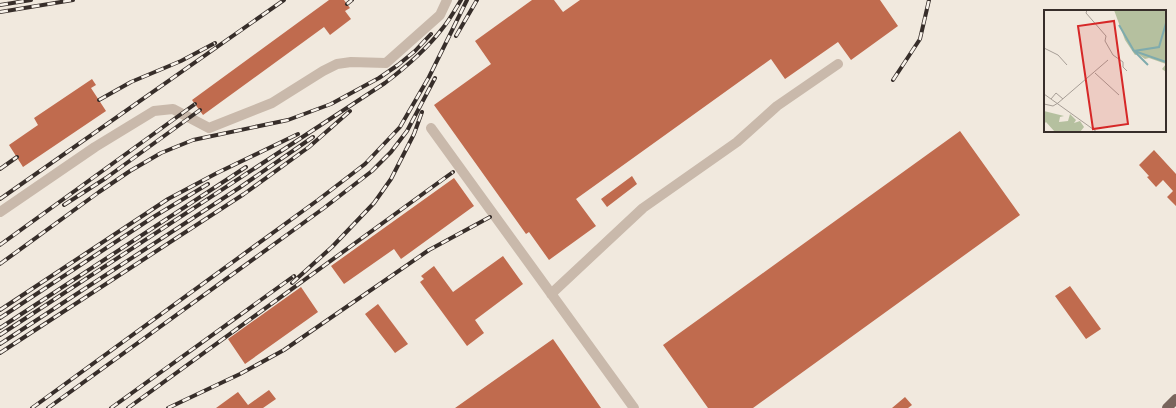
<svg xmlns="http://www.w3.org/2000/svg" width="1176" height="408" viewBox="0 0 1176 408" font-family="'Noto Sans',sans-serif">
	<rect width="100%" height="100%" fill="#f1e9de"/>
	<path fill="#c06b4e" d="M 329,0 L 344,0 L 350,8 L 345,11 L 351,19 L 330,35 L 324,27 L 203,115 L 192,100 Z
		M 532,0 L 554,0 L 563,12 L 580,0 L 880,0 L 898,26 L 851,60 L 838,42 L 785,79 L 771,59 L 576,199 L 596,226 L 549,260 L 529,232 L 526,234 L 434,105 L 491,64 L 475,41 Z
		M 92,79 L 96,85 L 91,88 L 106,111 L 23,167 L 9,145 L 38,125 L 34,118 Z
		M 960,131 L 1020,215 L 753,408 L 708,408 L 663,345 Z
		M 1154,150 L 1176,174 L 1176,206 L 1167,197 L 1173,191 L 1163,180 L 1156,187 L 1147,177 L 1149,176 L 1139,165 Z
		M 632,176 L 637,184 L 607,207 L 601,199 Z
		M 454,178 L 474,206 L 401,259 L 394,249 L 344,284 L 331,266 Z
		M 503,256 L 523,284 L 475,320 L 484,333 L 467,346 L 420,282 L 424,279 L 421,276 L 434,266 L 453,292 Z
		M 1070,286 L 1101,329 L 1086,339 L 1055,296 Z
		M 301,287 L 318,312 L 245,364 L 228,339 Z
		M 378,304 L 408,344 L 395,353 L 365,314 Z
		M 553,339 L 601,408 L 455,408 Z
		M 269,390 L 276,399 L 263,408 L 216,408 L 238,392 L 248,405 Z
		M 905,397 L 912,405 L 908,408 L 892,408 Z"/>
	<g fill="none" stroke-linecap="round" stroke-linejoin="round">
		<path stroke="#c9b9ab" stroke-width="10" d="M 431,128 L 634,408
			M 0,212 L 95,147 L 154,111 L 173,109 L 209,128 L 272,103 L 323,71 L 337,64 L 351,62 L 386,63 L 440,15 L 447,0
			M 551,294 L 643,208 L 737,142 L 777,106 L 838,64"/>
		<path stroke="#78655c" stroke-width="10" d="M 1167,408 L 1176,399"/>
		<defs>
			<path id="rail" d="M 347,4 L 352,0
				M 0,5 L 31,0
				M 0,12 L 73,0
				M 456,36 L 477,0
				M 893,80 L 920,39 L 929,0
				M 99,100 L 131,82 L 181,61 L 215,43
				M 0,169 L 17,157
				M 0,199 L 284,0
				M 64,205 L 106,178 L 200,110
				M 0,245 L 195,104
				M 0,264 L 99,192 L 130,171 L 161,153 L 193,140 L 288,120 L 331,104 L 379,78 L 398,65 L 415,51 L 431,34
				M 292,283 L 332,247 L 374,203 L 391,179 L 414,134 L 422,112
				M 0,310 L 168,199 L 217,173 L 298,134
				M 0,318 L 155,216 L 208,184
				M 0,328 L 246,167
				M 0,335 L 385,83 C 406,67 426,50 442,29 C 449,21 455,10 461,0
				M 0,344 L 239,188 L 313,137
				M 0,353 L 244,194 L 309,147 L 350,111
				M 32,408 L 318,200 L 365,164 L 400,127 L 429,77 L 467,0
				M 48,408 L 324,208 L 372,171 L 391,152 L 407,131 L 435,78
				M 111,408 L 294,276
				M 128,408 L 453,172
				M 168,408 L 240,374 L 284,350 L 429,250 L 490,217"/>
		</defs>
		<use href="#rail" stroke="#372e2a" stroke-width="4"/>
		<use href="#rail" stroke="#f9f3eb" stroke-width="2.5" stroke-dasharray="8" stroke-linecap="butt"/>
	</g>
	<g transform="translate(1044 10)">
		<rect width="122" height="122" fill="#f1e9de"/>
		<path d="M 70,0 L 122,0 L 122,62 L 118,59 L 122,54 L 105,48 L 101,49 L 94,44 L 91,45 L 81,30 ZM 0,101 L 20,106 L 16,107 L 15,112 L 24,111 L 26,104 L 32,110 L 30,113 L 36,111 L 40,117 L 36,122 L 13,122 L 6,112 L 13,122 L 11,122 L 2,112 L 0,114 Z" fill="#b5c09f"/>
		<path fill="none" stroke="#7fabad" stroke-width="2" d="M 75,15 L 90,41 L 122,52M 104,55 L 90,41 L 115,37 L 122,13"/>
		<path fill="none" stroke="#a79e96" stroke-width="1" d="M 43,0 L 42,3 L 62,26 L 61,31 L 69,45 L 79,52 L 79,57 L 83,61M 0,38 L 14,45 L 23,55M 51,63 L 75,85M 0,84 L 53,122M 7,89 L 12,83 L 19,89M 0,94 L 9,96 L 14,93 L 64,50"/>
		<path fill="#d62828" fill-opacity="0.15" stroke="#d62828" stroke-width="2" d="M 70,11 L 84,114 L 49,119 L 34,16 Z"/>
		<rect width="122" height="122" fill="none" stroke="#372e2a" stroke-width="2"/>
	</g>
</svg>
